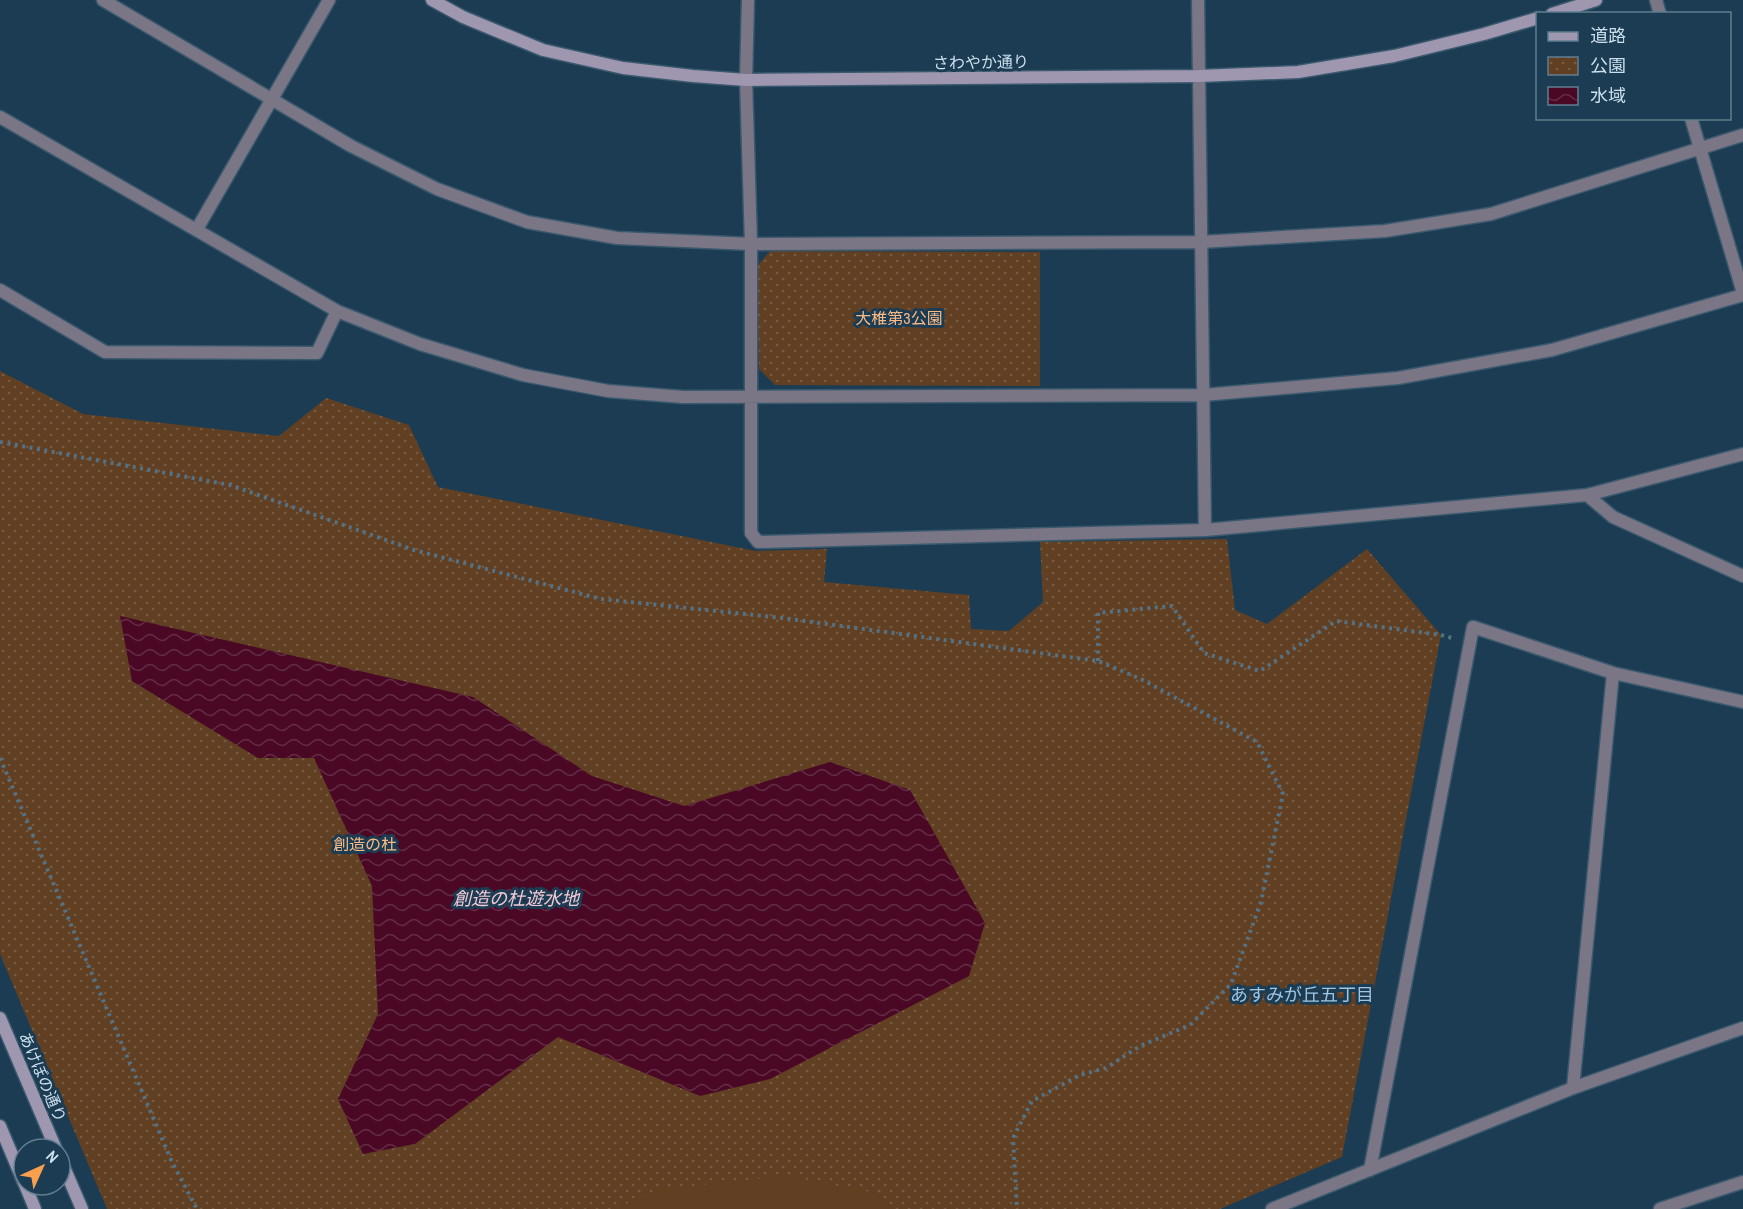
<svg xmlns="http://www.w3.org/2000/svg" width="1743" height="1209" viewBox="0 0 1743 1209" font-family="'Archivo Narrow','Noto Sans JP',sans-serif">
	<defs>
		<pattern id="park-dots" width="8" height="8" patternUnits="userSpaceOnUse" patternTransform="scale(1.5)"><rect width="8" height="8" fill="#603f22"/><path d="M2 2h.1M6 6h.1" fill="none" stroke="#765a42" stroke-width="1.8" stroke-linecap="round"/></pattern>
		<pattern id="water-waves" width="16" height="10" patternUnits="userSpaceOnUse" patternTransform="scale(1.5)"><rect width="16" height="10" fill="#4a0825"/><path d="M0 5q4-4 8 0t8 0" fill="none" stroke="#632c45"/></pattern>
	</defs>
	<rect width="100%" height="100%" fill="#1b3c52"/>
	<path fill="url(#park-dots)" d="M 770,251 L 1040,252 L 1040,386 L 775,385 L 759,369 L 757,266 Z
		M 0,371 L 83,414 L 279,436 L 326,398 L 409,425 L 438,487 L 756,551 L 827,549 L 824,582 L 969,595 L 971,629 L 1009,631 L 1043,602 L 1040,542 L 1227,539 L 1235,610 L 1267,624 L 1367,549 L 1441,635 L 1342,1157 L 1220,1209 L 107,1209 L 0,954 Z"/>
	<path fill="#603f22" d="M 786,1176 L 871,1192 L 894,1209 L 614,1209 L 662,1189 Z"/>
	<path fill="url(#water-waves)" d="M 120,616 L 473,697 L 592,776 L 684,806 L 830,762 L 910,790 L 985,923 L 969,976 L 770,1079 L 700,1096 L 558,1037 L 415,1144 L 363,1154 L 338,1099 L 378,1014 L 372,886 L 314,758 L 258,758 L 132,681 Z"/>
	<g fill="none" stroke-linecap="round" stroke-linejoin="round">
		<defs>
			<path id="street" d="M 103,0 L 351,146 L 437,189 L 527,222 L 617,238 L 751,244 L 1201,242 L 1385,231 L 1491,214 L 1743,135
				M 748,0 L 746,80 L 751,244 L 751,533 L 758,542 L 1205,530 L 1587,495 L 1743,454
				M 1198,0 L 1205,530
				M 1656,0 L 1660,14
				M 0,117 L 337,311 L 420,344 L 523,375 L 608,391 L 683,397 L 1203,395 L 1398,378 L 1552,350 L 1743,295
				M 1691,118 L 1743,293
				M 197,229 L 329,0
				M 0,290 L 105,352 L 317,353 L 337,311
				M 1587,495 L 1613,517 L 1743,576
				M 1613,673 L 1743,702
				M 1370,1170 L 1473,627 L 1613,673 L 1573,1088
				M 1272,1209 L 1573,1088 L 1743,1028
				M 1660,1209 L 1743,1182"/>
			<path id="secondary" d="M 432,0 L 463,17 L 543,50 L 623,68 L 693,76 L 746,80 L 1199,76 L 1298,72 L 1394,56 L 1484,34 L 1538,18
				M 1552,14 L 1596,0
				M 0,1018 L 56,1149
				M 0,1126 L 24,1183
				M 60,1158 L 82,1209
				M 25,1185 L 35,1209"/>
		</defs>
		<use href="#street" stroke="#3b596e" stroke-width="15"/>
		<use href="#secondary" stroke="#3b596e" stroke-width="15"/>
		<path stroke="#557184" stroke-width="4" stroke-dasharray="3 4.5" stroke-linecap="butt" d="M 0,442 L 230,485 L 414,550 L 601,599 L 783,618 L 1098,661 L 1141,679 L 1257,742 L 1283,794 L 1261,902 L 1231,984 L 1190,1025 L 1140,1046 L 1106,1068 L 1080,1075 L 1032,1101 L 1013,1138 L 1017,1209
			M 1098,661 L 1098,613 L 1172,606 L 1204,653 L 1260,671 L 1336,621 L 1441,635 L 1452,638
			M 0,758 L 172,1162 L 197,1209"/>
		<use href="#street" stroke="#7a7685" stroke-width="12"/>
		<use href="#secondary" stroke="#9f97b0" stroke-width="12"/>
	</g>
	<g text-anchor="middle" stroke-width="6" stroke-linejoin="round" paint-order="stroke">
		<g font-size="16" fill="#ccdfec" stroke="#1b3c52">
			<text transform="translate(981 62) rotate(-1)" y="6">さわやか通り</text>
			<text transform="translate(43 1077) rotate(67)" y="6">あけぼの通り</text>
		</g>
		<g font-size="16" fill="#fbb984" stroke="#1b3c52">
			<text x="899" y="324">大椎第3公園</text>
			<text x="365" y="850">創造の杜</text>
		</g>
		<g font-size="18" font-style="italic" fill="#f4c8d4" stroke="#1b3c52">
			<text x="516" y="905">創造の杜遊水地</text>
		</g>
		<g font-size="18" fill="#a0c5e0" stroke="#1b3c52">
			<text x="1302" y="1001">あすみが丘五丁目</text>
		</g>
	</g>
	<rect x="1536" y="12" width="195" height="108" fill="#1b3c52" stroke="#627d90" stroke-width="1.5"/>
	<rect x="1548" y="32" width="30" height="9" fill="#9f97b0" stroke="#627d90" stroke-width="1.5"/>
	<text x="1590" y="42" font-size="18" fill="#ccdfec">道路</text>
	<rect x="1548" y="57" width="30" height="18" fill="url(#park-dots)" stroke="#627d90" stroke-width="1.5"/>
	<text x="1590" y="72" font-size="18" fill="#ccdfec">公園</text>
	<rect x="1548" y="87" width="30" height="18" fill="url(#water-waves)" stroke="#627d90" stroke-width="1.5"/>
	<text x="1590" y="102" font-size="18" fill="#ccdfec">水域</text>
	<g transform="translate(42 1167) rotate(45)"><circle r="28" fill="#1b3c52" stroke="#627d90" stroke-width="1.5"/>
	<path d="M0-4.5L10 22L0 15L-10 22Z" fill="#fa9f4e"/>
	<text y="-9" font-size="16" font-weight="bold" text-anchor="middle" fill="#ccdfec">N</text>
	</g>
</svg>
